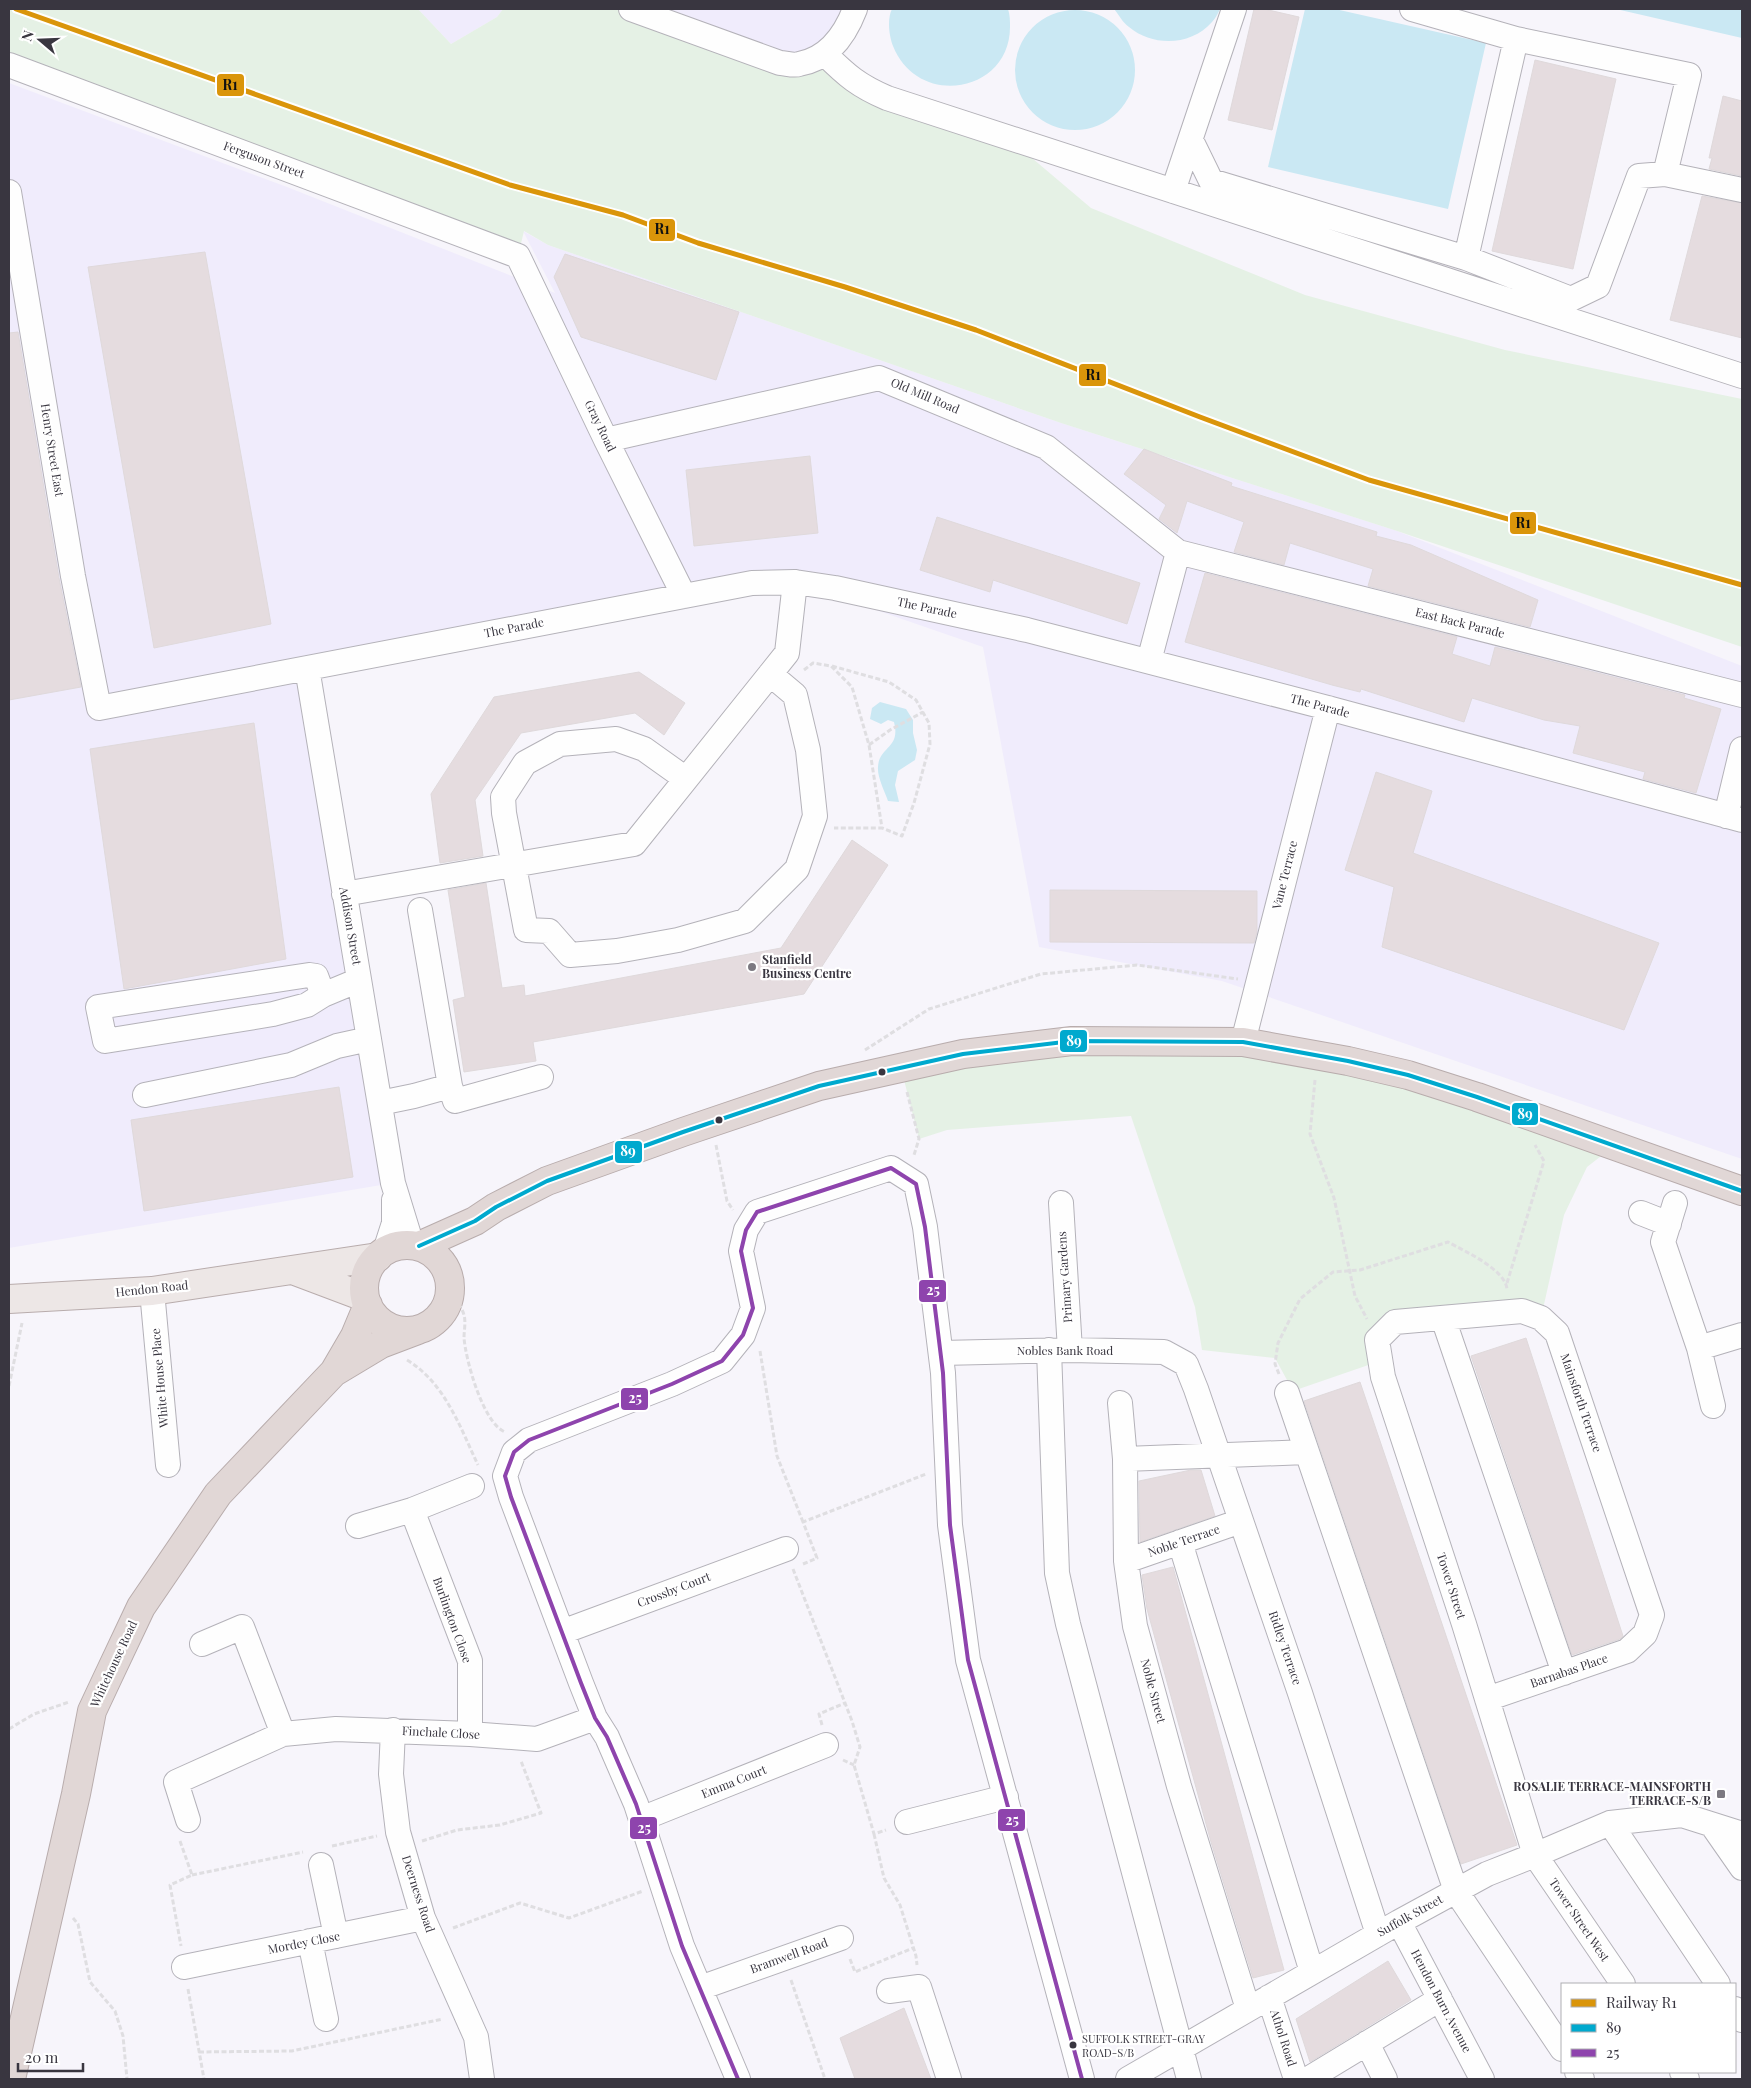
<svg xmlns="http://www.w3.org/2000/svg" width="1751" height="2088" viewBox="0 0 1751 2088" font-family="'Playfair Display',serif">
	<rect width="100%" height="100%" fill="#f7f5fb"/>
	<path fill="#f0ecfc" d="M 418,9 L 503,9 L 497,17 L 451,44 Z
		M 631,9 L 855,9 L 810,61 Z
		M 9,83 L 287,187 L 555,293 L 523,231 L 548,245 L 1061,423 L 1397,531 L 1742,666 L 1742,1159 L 1222,981 L 1039,947 L 983,647 L 795,582 L 307,668 L 393,1183 L 9,1248 Z"/>
	<path fill="#e5f1e5" d="M 9,9 L 418,9 L 451,44 L 497,17 L 503,9 L 631,9 L 810,61 L 849,78 L 1007,137 L 1091,208 L 1305,295 L 1505,350 L 1742,399 L 1742,647 L 1397,531 L 1061,423 L 548,245 L 524,231 L 518,256 L 9,65 Z
		M 1243,1042 L 1614,1146 L 1587,1167 L 1564,1215 L 1541,1318 L 1395,1322 L 1380,1361 L 1293,1391 L 1275,1358 L 1202,1350 L 1195,1307 L 1131,1116 L 947,1130 L 919,1139 L 901,1068 L 963,1054 Z"/>
	<path fill="#cae8f3" d="M 892,9 L 1008,9 C 1010,15 1010,21 1010,27 C 1010,93 918,109 893,46 C 889,36 887,19 892,9 Z
		M 1114,9 L 1220,9 C 1218,13 1216,18 1212,22 C 1191,46 1153,47 1129,27 C 1123,23 1119,15 1114,9 Z
		M 1305,9 L 1335,9 L 1486,43 L 1448,209 L 1268,167 Z
		M 1616,9 L 1742,9 L 1742,38 Z
		M1015 70a60 60 0 1 1 120 0a60 60 0 1 1-120 0Z
		M 880,702 L 906,709 L 913,720 L 913,733 L 917,750 L 915,760 L 898,771 L 895,785 L 899,802 L 888,801 C 885,792 877,777 878,767 C 879,746 901,749 894,722 L 888,720 L 881,724 L 870,719 L 872,708 Z"/>
	<path fill="#e5dcdf" stroke="#dfd9db" d="M 1254,9 L 1264,9 L 1299,17 L 1272,130 L 1228,120 Z
		M 1535,60 L 1616,79 L 1573,269 L 1492,251 Z
		M 1723,96 L 1742,101 L 1742,176 L 1709,169 L 1712,158 L 1709,158 Z
		M 1702,196 L 1742,203 L 1742,338 L 1670,320 Z
		M 205,252 L 271,624 L 154,648 L 88,267 Z
		M 565,254 L 739,312 L 716,380 L 581,337 L 554,277 Z
		M 18,332 L 59,578 L 81,687 L 9,700 L 9,333 Z
		M 1144,449 L 1232,483 L 1231,486 L 1377,532 L 1376,536 L 1411,545 L 1538,600 L 1530,627 L 1368,586 L 1373,569 L 1290,543 L 1284,565 L 1234,552 L 1244,522 L 1187,501 L 1177,533 L 1159,519 L 1166,505 L 1124,474 Z
		M 810,456 L 818,533 L 694,546 L 686,470 Z
		M 937,517 L 1140,583 L 1127,624 L 993,580 L 990,592 L 920,570 Z
		M 1205,573 L 1457,637 L 1452,654 L 1490,666 L 1495,647 L 1685,695 L 1684,698 L 1721,709 L 1696,793 L 1643,779 L 1645,772 L 1573,753 L 1580,726 L 1544,720 L 1472,698 L 1464,722 L 1361,689 L 1360,692 L 1332,685 L 1185,642 Z
		M 639,672 L 685,703 L 664,735 L 635,713 L 521,733 L 475,800 L 483,856 L 440,863 L 431,794 L 494,697 Z
		M 254,723 L 286,959 L 124,989 L 90,749 Z
		M 1376,772 L 1432,791 L 1413,853 L 1659,943 L 1624,1030 L 1382,947 L 1394,887 L 1345,870 Z
		M 852,840 L 888,865 L 804,994 L 533,1042 L 536,1061 L 464,1072 L 453,1000 L 465,997 L 448,890 L 486,883 L 502,988 L 524,985 L 525,996 L 781,948 Z
		M 1050,890 L 1257,891 L 1257,932 L 1254,943 L 1050,942 Z
		M 339,1087 L 353,1177 L 144,1211 L 131,1120 Z
		M 1526,1338 L 1623,1636 L 1620,1639 L 1572,1655 L 1471,1356 Z
		M 1360,1382 L 1517,1845 L 1461,1864 L 1304,1401 Z
		M 1191,1470 L 1201,1470 L 1215,1516 L 1140,1542 L 1139,1481 Z
		M 1173,1567 L 1284,1970 L 1253,1978 L 1211,1842 L 1147,1609 L 1142,1575 Z
		M 1388,1961 L 1411,2000 L 1310,2062 L 1296,2019 Z
		M 904,2008 L 931,2079 L 855,2079 L 840,2038 Z"/>
	<g fill="none" stroke-linecap="round" stroke-linejoin="round">
		<defs>
			<path id="minor" d="M 631,9 L 780,63 C 786,63 793,66 799,64 C 828,59 845,35 855,9
				M 1412,9 L 1516,39 L 1689,75 L 1665,174
				M 825,54 C 847,76 859,86 887,98 L 1742,376
				M 9,65 L 518,256 L 606,440 L 684,596
				M 1191,140 L 1211,181 L 1466,258 L 1571,299 L 1598,286 L 1639,176 L 1665,174 L 1742,190
				M 1173,191 L 1234,9
				M 9,192 L 73,576 L 99,708 L 752,583 L 795,582 L 835,588 L 1027,630 L 1328,708 L 1742,820
				M 1466,258 L 1516,39
				M 606,440 L 879,378 L 1046,447 L 1178,552 L 1742,695
				M 1149,661 L 1178,552
				M 307,668 L 393,1183 L 412,1245
				M 686,779 L 644,749 L 616,739 L 560,744 L 525,763 L 503,797 L 504,813 L 526,930 L 549,931 L 570,955 L 617,951 L 678,940 L 745,921 L 797,869 L 815,816 L 808,750 L 795,695 L 770,674
				M 1726,816 L 1742,749
				M 344,894 L 634,844 L 787,653 L 795,582
				M 323,995 L 316,976 L 309,975 L 98,1007 L 105,1041 L 273,1014 L 307,1005 L 323,995 L 359,980
				M 1243,1042 L 1328,708
				M 450,1086 L 455,1101 L 541,1077
				M 145,1095 L 291,1065 L 337,1046 L 369,1039
				M 380,1103 L 414,1096 L 450,1086 L 420,910
				M 1061,1203 L 1070,1350
				M 1675,1203 L 1663,1242 L 1699,1348 L 1713,1406
				M 1641,1213 L 1669,1224
				M 385,1251 L 394,1223 L 394,1200
				M 152,1291 L 168,1465
				M 1443,1318 L 1564,1673
				M 1699,1348 L 1742,1335
				M 1049,1350 L 1057,1573 L 1068,1624 L 1189,2079
				M 941,1353 L 1070,1350 L 1164,1352 L 1186,1364 L 1196,1389 L 1300,1693 L 1378,1934
				M 1287,1393 L 1456,1891 L 1562,2049
				M 1120,1403 L 1125,1459 L 1126,1561 L 1135,1626 L 1179,1786 L 1248,2009
				M 1125,1459 L 1307,1452
				M 412,1510 L 470,1661 L 470,1734
				M 358,1526 L 412,1510 L 472,1486
				M 1180,1542 L 1312,1972
				M 1126,1561 L 1241,1521
				M 562,1632 L 786,1549
				M 202,1644 L 242,1627 L 283,1734
				M 1487,1699 L 1627,1651 L 1645,1634 L 1652,1615 L 1557,1333 L 1541,1318 L 1522,1311 L 1395,1322 L 1377,1340 L 1383,1377 L 1464,1624 L 1535,1855 L 1623,1984
				M 393,1730 L 391,1774 L 398,1832 L 423,1918 L 476,2037 L 482,2079
				M 641,1819 L 826,1745
				M 188,1820 L 176,1782 L 283,1734 L 336,1729 L 470,1734 L 537,1739 L 595,1718
				M 907,1822 L 1006,1797
				M 1610,1823 L 1718,1984
				M 1712,1825 L 1742,1868
				M 321,1865 L 336,1936
				M 1399,1922 L 1482,2079
				M 310,1941 L 326,2019
				M 184,1967 L 423,1918
				M 700,1988 L 841,1938
				M 889,1991 L 919,1987 L 949,2079
				M 1269,1997 L 1296,2079
				M 1735,2009 L 1742,2020
				M 1367,2043 L 1385,2079
				M 1577,2072 L 1582,2079
				M 1682,2072 L 1687,2079
				M 738,2079 L 682,1946 L 636,1804 L 607,1737 L 595,1718 L 581,1683 L 511,1497 L 505,1476 L 514,1452 L 529,1440 L 672,1384 L 722,1361 L 743,1335 L 753,1308 L 741,1251 L 746,1230 L 757,1212 L 891,1168 L 916,1184 L 925,1227 L 943,1373 L 950,1525 L 968,1660 L 1082,2079
				M 1128,2079 L 1399,1922 L 1487,1874 L 1535,1855 L 1610,1823 L 1682,1815 L 1742,1834
				M 1308,2079 L 1440,1999"/>
			<path id="major" d="M 295,1271 L 364,1297
				M 9,1299 L 152,1291 L 378,1257"/>
			<path id="highway" d="M364 1288a43 43 0 1 1 86 0a43 43 0 1 1-86 0Z
				M 419,1246 L 475,1221 L 496,1207 L 547,1181 L 683,1132 L 819,1086 L 963,1054 L 1072,1041 L 1243,1042 L 1348,1061 L 1408,1075 L 1477,1097 L 1742,1191
				M 336,1371 L 381,1344 L 418,1330
				M 11,2079 L 76,1794 L 92,1711 L 107,1679 L 141,1607 L 218,1494 L 334,1372 L 355,1336 L 368,1305"/>
		</defs>
		<use href="#minor" stroke="#b4b2b9" stroke-width="26"/>
		<use href="#major" stroke="#b8acac" stroke-width="30"/>
		<use href="#highway" stroke="#b8acac" stroke-width="30"/>
		<path stroke="#dfdee1" stroke-width="3" stroke-dasharray="5 2.5" stroke-linecap="butt" d="M 832,666 L 889,682 L 916,700 L 929,723 L 930,744 L 914,803 L 902,836 L 882,828
			M 804,670 L 813,663 L 831,666 L 852,687 L 869,745 L 882,828 L 834,828
			M 869,745 L 890,730 L 923,712
			M 865,1050 L 929,1009 L 1041,974 L 1137,965 L 1238,979
			M 1315,1080 L 1310,1134 L 1334,1198 L 1355,1296 L 1367,1319
			M 907,1092 L 919,1139 L 914,1155
			M 716,1145 L 727,1201 L 733,1210
			M 1507,1283 L 1544,1161 L 1535,1145
			M 450,1291 C 454,1298 462,1307 464,1315 C 466,1322 464,1331 464,1338 C 466,1361 483,1423 505,1432
			M 760,1351 L 777,1456 L 803,1522
			M 407,1360 C 445,1383 460,1427 478,1465
			M 1279,1374 L 1275,1364 L 1278,1343 L 1300,1299 L 1333,1272 L 1360,1270 L 1448,1242 C 1464,1251 1505,1269 1507,1289
			M 9,1386 L 22,1323
			M 803,1564 L 817,1558 L 803,1522 L 926,1474
			M 793,1569 L 852,1721 L 860,1747 L 854,1765 L 874,1834 L 886,1830
			M 822,1725 L 819,1714 L 845,1703
			M 9,1729 L 34,1714 L 69,1702
			M 843,1760 L 854,1765
			M 874,1834 L 884,1878 L 900,1905 L 916,1956 L 917,1965
			M 180,1841 L 192,1875 L 170,1885 L 181,1946
			M 422,1841 L 457,1830 L 500,1825 L 541,1813 L 521,1761
			M 332,1846 L 377,1836
			M 192,1875 L 303,1852
			M 73,1918 L 78,1924 L 90,1982 L 115,2011 L 123,2036 L 127,2079
			M 453,1928 L 520,1903 L 569,1918 L 643,1891
			M 850,1959 L 855,1972 L 913,1948
			M 791,1980 L 825,2079
			M 188,1989 L 204,2079
			M 199,2052 L 292,2051 L 443,2019"/>
		<use href="#minor" stroke="#fefefe" stroke-width="24"/>
		<use href="#major" stroke="#ede7e6" stroke-width="28"/>
		<use href="#highway" stroke="#e1d7d6" stroke-width="28"/>
		<defs>
			<path id="bus-1" d="M 419,1246 L 475,1221 L 496,1207 L 547,1181 L 683,1132 L 819,1086 L 963,1054 L 1072,1041 L 1243,1042 L 1348,1061 L 1408,1075 L 1477,1097 L 1742,1191"/>
			<path id="bus-2" d="M 738,2079 L 682,1946 L 636,1804 L 607,1737 L 595,1718 L 581,1683 L 511,1497 L 505,1476 L 514,1452 L 529,1440 L 672,1384 L 722,1361 L 743,1335 L 753,1308 L 741,1251 L 746,1230 L 757,1212 L 891,1168 L 916,1184 L 925,1227 L 943,1373 L 950,1525 L 968,1660 L 1082,2079"/>
		</defs>
		<use href="#bus-1" stroke="#fff" stroke-width="8"/>
		<use href="#bus-2" stroke="#fff" stroke-width="8"/>
		<use href="#bus-1" stroke="#00a9ce" stroke-width="4"/>
		<use href="#bus-2" stroke="#8e44ad" stroke-width="4"/>
		<defs>
			<path id="rail-1" d="M 16,9 L 510,185 L 623,215 L 698,243 L 845,287 L 976,330 L 1200,417 L 1369,480 L 1742,585"/>
		</defs>
		<use href="#rail-1" stroke="#fff" stroke-width="9"/>
		<use href="#rail-1" stroke="#da950a" stroke-width="5"/>
	</g>
	<g fill="#7c7981" stroke="#fff" stroke-width="2">
		<circle cx="752" cy="967" r="5"/>
		<rect x="1716" y="1789" width="10" height="10" rx="2.5"/>
	</g>
	<g fill="#393640" stroke="#fff" stroke-width="2">
		<circle cx="882" cy="1072" r="4.5"/>
		<circle cx="719" cy="1120" r="4.5"/>
		<circle cx="1073" cy="2045" r="4.5"/>
	</g>
	<g text-anchor="middle" stroke-width="4.5" stroke-linejoin="round" paint-order="stroke">
		<g font-size="11" fill="#393640" stroke="#fff" text-anchor="start">
			<text x="1082" y="2043">SUFFOLK STREET-GRAY<tspan x="1082" dy="14">ROAD-S/B</tspan></text>
		</g>
		<g font-size="12" fill="#393640" stroke="#fff">
			<text transform="translate(264 160) rotate(20)" y="4">Ferguson Street</text>
			<text transform="translate(925 396) rotate(23)" y="4">Old Mill Road</text>
			<text transform="translate(600 426) rotate(64)" y="4">Gray Road</text>
			<text transform="translate(52 450) rotate(81)" y="4">Henry Street East</text>
			<text transform="translate(927 608) rotate(12)" y="4">The Parade</text>
			<text transform="translate(1460 623) rotate(14)" y="4">East Back Parade</text>
			<text transform="translate(514 628) rotate(-11)" y="4">The Parade</text>
			<text transform="translate(1320 706) rotate(15)" y="4">The Parade</text>
			<text transform="translate(1285 875) rotate(-76)" y="4">Vane Terrace</text>
			<text transform="translate(350 926) rotate(80)" y="4">Addison Street</text>
			<text transform="translate(1065 1277) rotate(-94)" y="4">Primary Gardens</text>
			<text transform="translate(152 1289) rotate(-6)" y="4">Hendon Road</text>
			<text x="1065" y="1355">Nobles Bank Road</text>
			<text transform="translate(160 1378) rotate(-95)" y="4">White House Place</text>
			<text transform="translate(1581 1403) rotate(71)" y="4">Mainsforth Terrace</text>
			<text transform="translate(1184 1541) rotate(-19)" y="4">Noble Terrace</text>
			<text transform="translate(1451 1586) rotate(72)" y="4">Tower Street</text>
			<text transform="translate(674 1590) rotate(-21)" y="4">Crossby Court</text>
			<text transform="translate(452 1620) rotate(70)" y="4">Burlington Close</text>
			<text transform="translate(1285 1648) rotate(71)" y="4">Ridley Terrace</text>
			<text transform="translate(114 1664) rotate(-65)" y="4">Whitehouse Road</text>
			<text transform="translate(1569 1671) rotate(-19)" y="4">Barnabas Place</text>
			<text transform="translate(1153 1691) rotate(75)" y="4">Noble Street</text>
			<text transform="translate(441 1733) rotate(3)" y="4">Finchale Close</text>
			<text transform="translate(734 1782) rotate(-22)" y="4">Emma Court</text>
			<text transform="translate(418 1894) rotate(72)" y="4">Deerness Road</text>
			<text transform="translate(1410 1916) rotate(-29)" y="4">Suffolk Street</text>
			<text transform="translate(1579 1920) rotate(56)" y="4">Tower Street West</text>
			<text transform="translate(304 1943) rotate(-11)" y="4">Mordey Close</text>
			<text transform="translate(789 1956) rotate(-20)" y="4">Bramwell Road</text>
			<text transform="translate(1441 2001) rotate(62)" y="4">Hendon Burn Avenue</text>
			<text transform="translate(1283 2038) rotate(72)" y="4">Athol Road</text>
		</g>
		<g font-size="12" font-weight="bold" fill="#393640" stroke="#fff" text-anchor="start">
			<text x="762" y="964">Stanfield<tspan x="762" dy="14">Business Centre</tspan></text>
			<text x="1711" y="1791" text-anchor="end">ROSALIE TERRACE-MAINSFORTH<tspan x="1711" dy="14">TERRACE-S/B</tspan></text>
		</g>
	</g>
	<g stroke="#fff" stroke-width="2">
		<rect x="216" y="73" width="29" height="24" rx="5" fill="#da950a"/>
		<rect x="648" y="218" width="28" height="24" rx="5" fill="#da950a"/>
		<rect x="1078" y="363" width="29" height="24" rx="5" fill="#da950a"/>
		<rect x="1509" y="511" width="28" height="24" rx="5" fill="#da950a"/>
		<rect x="1059" y="1029" width="29" height="24" rx="5" fill="#00a9ce"/>
		<rect x="1511" y="1102" width="28" height="24" rx="5" fill="#00a9ce"/>
		<rect x="614" y="1140" width="29" height="24" rx="5" fill="#00a9ce"/>
		<rect x="918" y="1279" width="29" height="24" rx="5" fill="#8e44ad"/>
		<rect x="620" y="1387" width="29" height="24" rx="5" fill="#8e44ad"/>
		<rect x="997" y="1808" width="29" height="24" rx="5" fill="#8e44ad"/>
		<rect x="629" y="1816" width="29" height="24" rx="5" fill="#8e44ad"/>
	</g>
	<g font-size="14" text-anchor="middle" font-weight="bold" fill="#fff">
		<text x="1074" y="1046">89</text>
		<text x="1525" y="1119">89</text>
		<text x="628" y="1156">89</text>
		<text x="933" y="1295">25</text>
		<text x="635" y="1403">25</text>
		<text x="1012" y="1825">25</text>
		<text x="644" y="1833">25</text>
	</g>
	<g font-size="14" text-anchor="middle" font-weight="bold" fill="#111">
		<text x="230" y="90">R1</text>
		<text x="662" y="234">R1</text>
		<text x="1093" y="380">R1</text>
		<text x="1523" y="528">R1</text>
	</g>
	<rect width="1751" height="2088" fill="none" stroke="#393640" stroke-width="20"/>
	<rect x="1561" y="1983" width="175" height="90" fill="#ffffff" stroke="#b0afb3"/>
	<rect x="1571" y="1999" width="25" height="8" fill="#da950a" stroke="#b0afb3"/>
	<text x="1606" y="2008" font-size="15" fill="#393640">Railway R1</text>
	<rect x="1571" y="2024" width="25" height="8" fill="#00a9ce" stroke="#b0afb3"/>
	<text x="1606" y="2033" font-size="15" fill="#393640">89</text>
	<rect x="1571" y="2049" width="25" height="8" fill="#8e44ad" stroke="#b0afb3"/>
	<text x="1606" y="2058" font-size="15" fill="#393640">25</text>
	<g transform="translate(40 40) rotate(289)" stroke="#ffffff" stroke-width="4" paint-order="stroke">
	<path d="M0-4L9 19L0 12L-9 19Z" fill="#393640"/>
	<text y="-8" font-size="14" font-weight="bold" text-anchor="middle" fill="#393640">N</text>
	</g>
	<path d="M18 2063v8h65v-8" fill="none" stroke="#393640" stroke-width="2.5"/>
	<text x="25" y="2063" font-size="15" fill="#393640" stroke="#ffffff" stroke-width="4" paint-order="stroke">20 m</text>
</svg>
